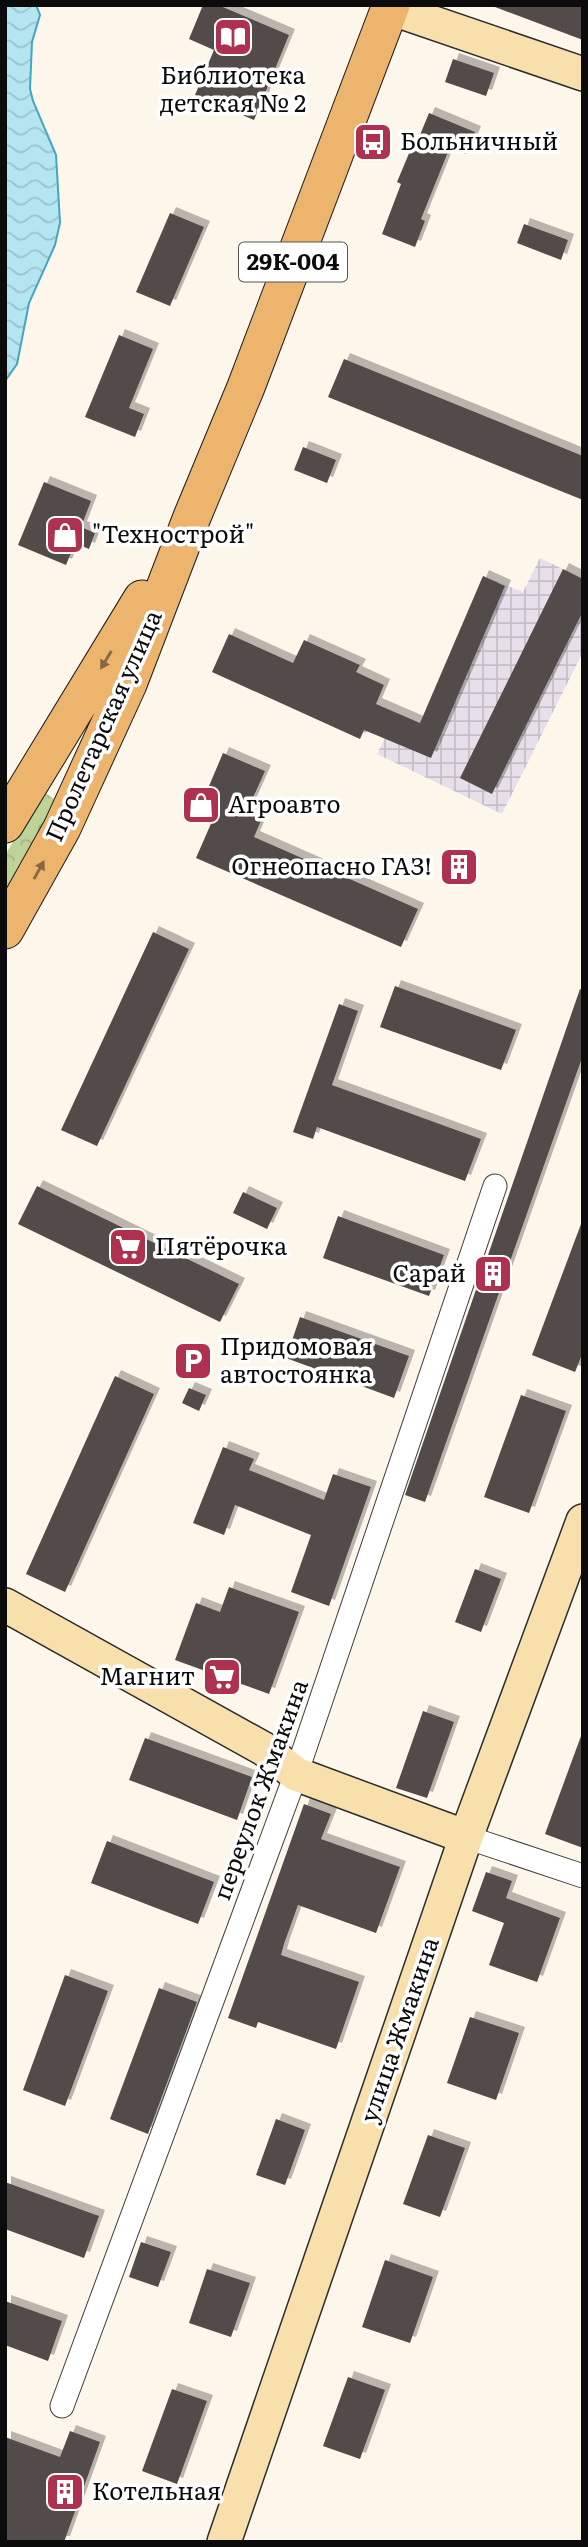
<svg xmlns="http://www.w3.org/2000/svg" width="588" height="2547" viewBox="0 0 588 2547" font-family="Literata,serif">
	<defs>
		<pattern id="industrial-grid" width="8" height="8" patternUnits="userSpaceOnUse" patternTransform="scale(1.75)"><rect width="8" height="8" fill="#e7e0ea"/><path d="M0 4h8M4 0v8" fill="none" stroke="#c5bfc7"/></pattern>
		<pattern id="forest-crowns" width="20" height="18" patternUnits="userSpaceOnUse" patternTransform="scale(1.75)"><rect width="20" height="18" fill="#bfd399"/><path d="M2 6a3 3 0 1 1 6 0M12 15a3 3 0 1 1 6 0" fill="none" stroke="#a3b482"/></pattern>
		<pattern id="water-waves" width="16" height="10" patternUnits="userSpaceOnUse" patternTransform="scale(1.75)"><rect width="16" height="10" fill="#b5e5f0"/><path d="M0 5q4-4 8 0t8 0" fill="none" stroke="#9ac3cc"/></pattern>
		<filter id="shadow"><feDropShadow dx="6" dy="-6" stdDeviation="0" flood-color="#0004"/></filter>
	</defs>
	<rect width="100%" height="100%" fill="#fdf6eb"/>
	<path fill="url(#industrial-grid)" d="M 540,558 L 583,579 L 583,652 L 502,814 L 377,754 L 385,738 L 420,723 L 483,576 L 523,592 Z"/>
	<path fill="url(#forest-crowns)" d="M 43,792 L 60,802 L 5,898 L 5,855 Z"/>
	<path fill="url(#water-waves)" stroke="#42a7c0" stroke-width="2" d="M 5,5 L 36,5 L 40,15 L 32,42 L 30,89 L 33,101 L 56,155 L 60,223 L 55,245 L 29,303 L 17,364 L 5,381 Z"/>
	<path fill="#534b49" filter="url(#shadow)" d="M 203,5 L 218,5 L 289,35 L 254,120 L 195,95 L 214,50 L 189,39 Z
		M 495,5 L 583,5 L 583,40 L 495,7 Z
		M 453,59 L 494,73 L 486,96 L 445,82 Z
		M 429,113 L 475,132 L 466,154 L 450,147 L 421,219 L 425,221 L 415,247 L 382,234 L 401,184 L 397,182 L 410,151 L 413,152 Z
		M 170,213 L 204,227 L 170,306 L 136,292 Z
		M 524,224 L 568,240 L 561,260 L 517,243 Z
		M 119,335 L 153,349 L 129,408 L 144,414 L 135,437 L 85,417 Z
		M 344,359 L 583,456 L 583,500 L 328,397 Z
		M 303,447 L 336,460 L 327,483 L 294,470 Z
		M 44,482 L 91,501 L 81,527 L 95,533 L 89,549 L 75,543 L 66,565 L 18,545 Z
		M 563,569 L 583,579 L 583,611 L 492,794 L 460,778 Z
		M 483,576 L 505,586 L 431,758 L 364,730 L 360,739 L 212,672 L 229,634 L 293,663 L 304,640 L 360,665 L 356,672 L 384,685 L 376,704 L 420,723 Z
		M 223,753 L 265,771 L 248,809 L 263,816 L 254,837 L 418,909 L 401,947 L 196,858 L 213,819 L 198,812 Z
		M 153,932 L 189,949 L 97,1146 L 61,1130 Z
		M 395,986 L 516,1030 L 501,1070 L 380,1027 Z
		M 580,989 L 583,990 L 583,1055 L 425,1502 L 405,1495 Z
		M 339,1004 L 358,1011 L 332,1085 L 481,1139 L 465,1181 L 317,1127 L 313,1139 L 293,1132 Z
		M 37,1186 L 239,1284 L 220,1322 L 18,1224 Z
		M 243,1192 L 277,1208 L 267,1229 L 233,1213 Z
		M 338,1216 L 444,1255 L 429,1296 L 323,1258 Z
		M 581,1224 L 583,1352 L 575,1372 L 532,1355 Z
		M 300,1317 L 409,1356 L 394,1398 L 286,1358 Z
		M 115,1376 L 154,1394 L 65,1592 L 26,1574 Z
		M 189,1388 L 206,1395 L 199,1411 L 182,1403 Z
		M 521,1395 L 566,1411 L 529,1513 L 484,1497 Z
		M 223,1447 L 254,1459 L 249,1470 L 324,1500 L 333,1474 L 371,1487 L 329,1606 L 291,1592 L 311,1535 L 235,1505 L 224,1535 L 193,1523 Z
		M 475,1569 L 501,1579 L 481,1632 L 455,1622 Z
		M 229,1587 L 299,1612 L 269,1694 L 175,1660 L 196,1603 L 220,1612 Z
		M 423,1711 L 454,1722 L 427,1798 L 396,1788 Z
		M 581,1736 L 583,1736 L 583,1848 L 545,1834 Z
		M 145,1738 L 252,1777 L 237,1820 L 129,1780 Z
		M 304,1804 L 331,1814 L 321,1839 L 400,1867 L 376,1933 L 298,1905 L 284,1944 L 281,1955 L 359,1982 L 336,2049 L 258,2022 L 256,2028 L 228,2018 Z
		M 107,1841 L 214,1882 L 198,1924 L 91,1883 Z
		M 486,1872 L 512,1881 L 506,1898 L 560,1918 L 537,1982 L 489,1965 L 504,1923 L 472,1911 Z
		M 65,1975 L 108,1991 L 65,2106 L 23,2090 Z
		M 159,1988 L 197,2002 L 148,2134 L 110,2119 Z
		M 470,2017 L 519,2033 L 496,2100 L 447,2083 Z
		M 276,2119 L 305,2130 L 285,2185 L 256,2175 Z
		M 428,2135 L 465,2148 L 440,2217 L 403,2204 Z
		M 5,2182 L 99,2216 L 84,2258 L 5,2229 Z
		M 141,2242 L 171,2252 L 158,2287 L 129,2277 Z
		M 385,2260 L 433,2277 L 410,2343 L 362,2327 Z
		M 207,2269 L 250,2283 L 231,2337 L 189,2323 Z
		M 5,2301 L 62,2321 L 48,2361 L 5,2345 Z
		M 348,2377 L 385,2390 L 360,2459 L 323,2446 Z
		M 172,2389 L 207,2401 L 177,2484 L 142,2471 Z
		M 70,2431 L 100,2442 L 64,2542 L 5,2542 L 5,2437 L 60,2457 Z"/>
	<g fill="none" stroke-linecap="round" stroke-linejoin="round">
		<defs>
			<path id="street" d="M 466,1837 L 583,1876
				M 62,2406 L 296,1774 L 495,1186"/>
			<path id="secondary" d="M 390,8 L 583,74
				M 5,1605 L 264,1749 L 296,1774 L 466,1837
				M 224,2542 L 466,1837 L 583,1521"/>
			<path id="primary" d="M 5,824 L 142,599
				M 5,930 L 62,828 L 128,684 L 192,517 L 246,387 L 391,5"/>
		</defs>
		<use href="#street" stroke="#3e3e3e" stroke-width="25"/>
		<use href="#secondary" stroke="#2d2d2d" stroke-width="36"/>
		<use href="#primary" stroke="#1c1c1c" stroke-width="39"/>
		<use href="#street" stroke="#fff" stroke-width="23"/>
		<use href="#secondary" stroke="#f7e0ac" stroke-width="33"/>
		<use href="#primary" stroke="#ecb46d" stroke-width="37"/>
	</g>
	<defs><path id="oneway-solid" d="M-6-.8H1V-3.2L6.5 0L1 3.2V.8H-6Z" transform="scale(1.75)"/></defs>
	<g fill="#876841">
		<use href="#oneway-solid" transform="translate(106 660) rotate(121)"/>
		<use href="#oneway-solid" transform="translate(39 870) rotate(-61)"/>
	</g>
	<defs>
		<symbol id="library-square" viewBox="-11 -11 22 22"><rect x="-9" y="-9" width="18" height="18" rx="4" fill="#ae314f" stroke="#fff"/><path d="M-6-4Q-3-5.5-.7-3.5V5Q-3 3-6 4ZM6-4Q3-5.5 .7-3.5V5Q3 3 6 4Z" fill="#fff"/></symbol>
		<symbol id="bus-square" viewBox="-11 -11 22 22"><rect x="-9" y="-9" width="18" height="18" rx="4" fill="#ae314f" stroke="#fff"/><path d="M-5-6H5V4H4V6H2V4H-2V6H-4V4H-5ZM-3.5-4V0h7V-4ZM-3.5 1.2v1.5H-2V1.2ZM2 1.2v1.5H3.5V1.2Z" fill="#fff"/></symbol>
		<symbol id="shop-square" viewBox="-11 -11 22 22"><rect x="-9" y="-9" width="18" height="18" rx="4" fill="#ae314f" stroke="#fff"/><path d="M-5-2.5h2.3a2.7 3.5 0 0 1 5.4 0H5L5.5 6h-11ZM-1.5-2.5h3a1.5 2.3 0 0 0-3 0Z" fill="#fff"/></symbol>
		<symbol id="building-square" viewBox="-11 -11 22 22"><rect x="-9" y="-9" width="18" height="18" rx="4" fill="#ae314f" stroke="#fff"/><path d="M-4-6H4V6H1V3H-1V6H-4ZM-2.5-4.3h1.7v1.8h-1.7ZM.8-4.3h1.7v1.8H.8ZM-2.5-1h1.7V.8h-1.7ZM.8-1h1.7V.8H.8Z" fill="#fff"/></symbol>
		<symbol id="supermarket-square" viewBox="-11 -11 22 22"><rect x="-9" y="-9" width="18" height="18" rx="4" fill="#ae314f" stroke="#fff"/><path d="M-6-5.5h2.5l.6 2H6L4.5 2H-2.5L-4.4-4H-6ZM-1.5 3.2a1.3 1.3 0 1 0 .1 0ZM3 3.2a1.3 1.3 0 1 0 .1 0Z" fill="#fff"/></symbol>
		<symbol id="parking-square" viewBox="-11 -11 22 22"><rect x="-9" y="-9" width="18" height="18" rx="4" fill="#ae314f" stroke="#fff"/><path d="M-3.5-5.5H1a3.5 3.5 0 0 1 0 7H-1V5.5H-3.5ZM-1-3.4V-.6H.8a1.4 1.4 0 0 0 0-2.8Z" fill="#fff"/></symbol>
	</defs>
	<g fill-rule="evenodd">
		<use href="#library-square" x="211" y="15" width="44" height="44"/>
		<use href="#bus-square" x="351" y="120" width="44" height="44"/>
		<use href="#shop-square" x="43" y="513" width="44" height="44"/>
		<use href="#shop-square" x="179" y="783" width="44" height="44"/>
		<use href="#building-square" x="437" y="845" width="44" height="44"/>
		<use href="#supermarket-square" x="106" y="1225" width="44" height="44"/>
		<use href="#building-square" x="471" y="1252" width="44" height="44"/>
		<use href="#parking-square" x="171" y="1339" width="44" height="44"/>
		<use href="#supermarket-square" x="200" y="1655" width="44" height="44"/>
		<use href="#building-square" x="43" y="2470" width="44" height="44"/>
	</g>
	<g text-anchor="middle" stroke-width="7" stroke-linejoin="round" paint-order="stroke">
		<rect fill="#fff" stroke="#545454" stroke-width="2" x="239" y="242.5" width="108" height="39" rx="5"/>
		<g font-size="23" font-weight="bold" fill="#0b0b0b">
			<text x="293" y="270">29К-004</text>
		</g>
		<g font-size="24" fill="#0b0b0b" stroke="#fff" text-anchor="start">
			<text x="233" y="84" text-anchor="middle">Библиотека<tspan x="233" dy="28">детская № 2</tspan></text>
			<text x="400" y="150">Больничный</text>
			<text x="92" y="543">"Технострой"</text>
			<text x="228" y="813">Агроавто</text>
			<text x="432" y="875" text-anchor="end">Огнеопасно ГАЗ!</text>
			<text x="155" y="1255">Пятёрочка</text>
			<text x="466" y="1282" text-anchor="end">Сарай</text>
			<text x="220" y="1355">Придомовая<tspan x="220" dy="28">автостоянка</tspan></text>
			<text x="195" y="1685" text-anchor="end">Магнит</text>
			<text x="92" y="2500">Котельная</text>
		</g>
		<g font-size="24" fill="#0b0b0b" stroke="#fff">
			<text transform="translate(104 726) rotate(-66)" y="8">Пролетарская улица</text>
			<text transform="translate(261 1790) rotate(-70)" y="8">переулок Жмакина</text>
			<text transform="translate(400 2030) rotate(-71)" y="8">улица Жмакина</text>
		</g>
	</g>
	<rect width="588" height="2547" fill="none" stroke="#0b0b0b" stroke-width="14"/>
</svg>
